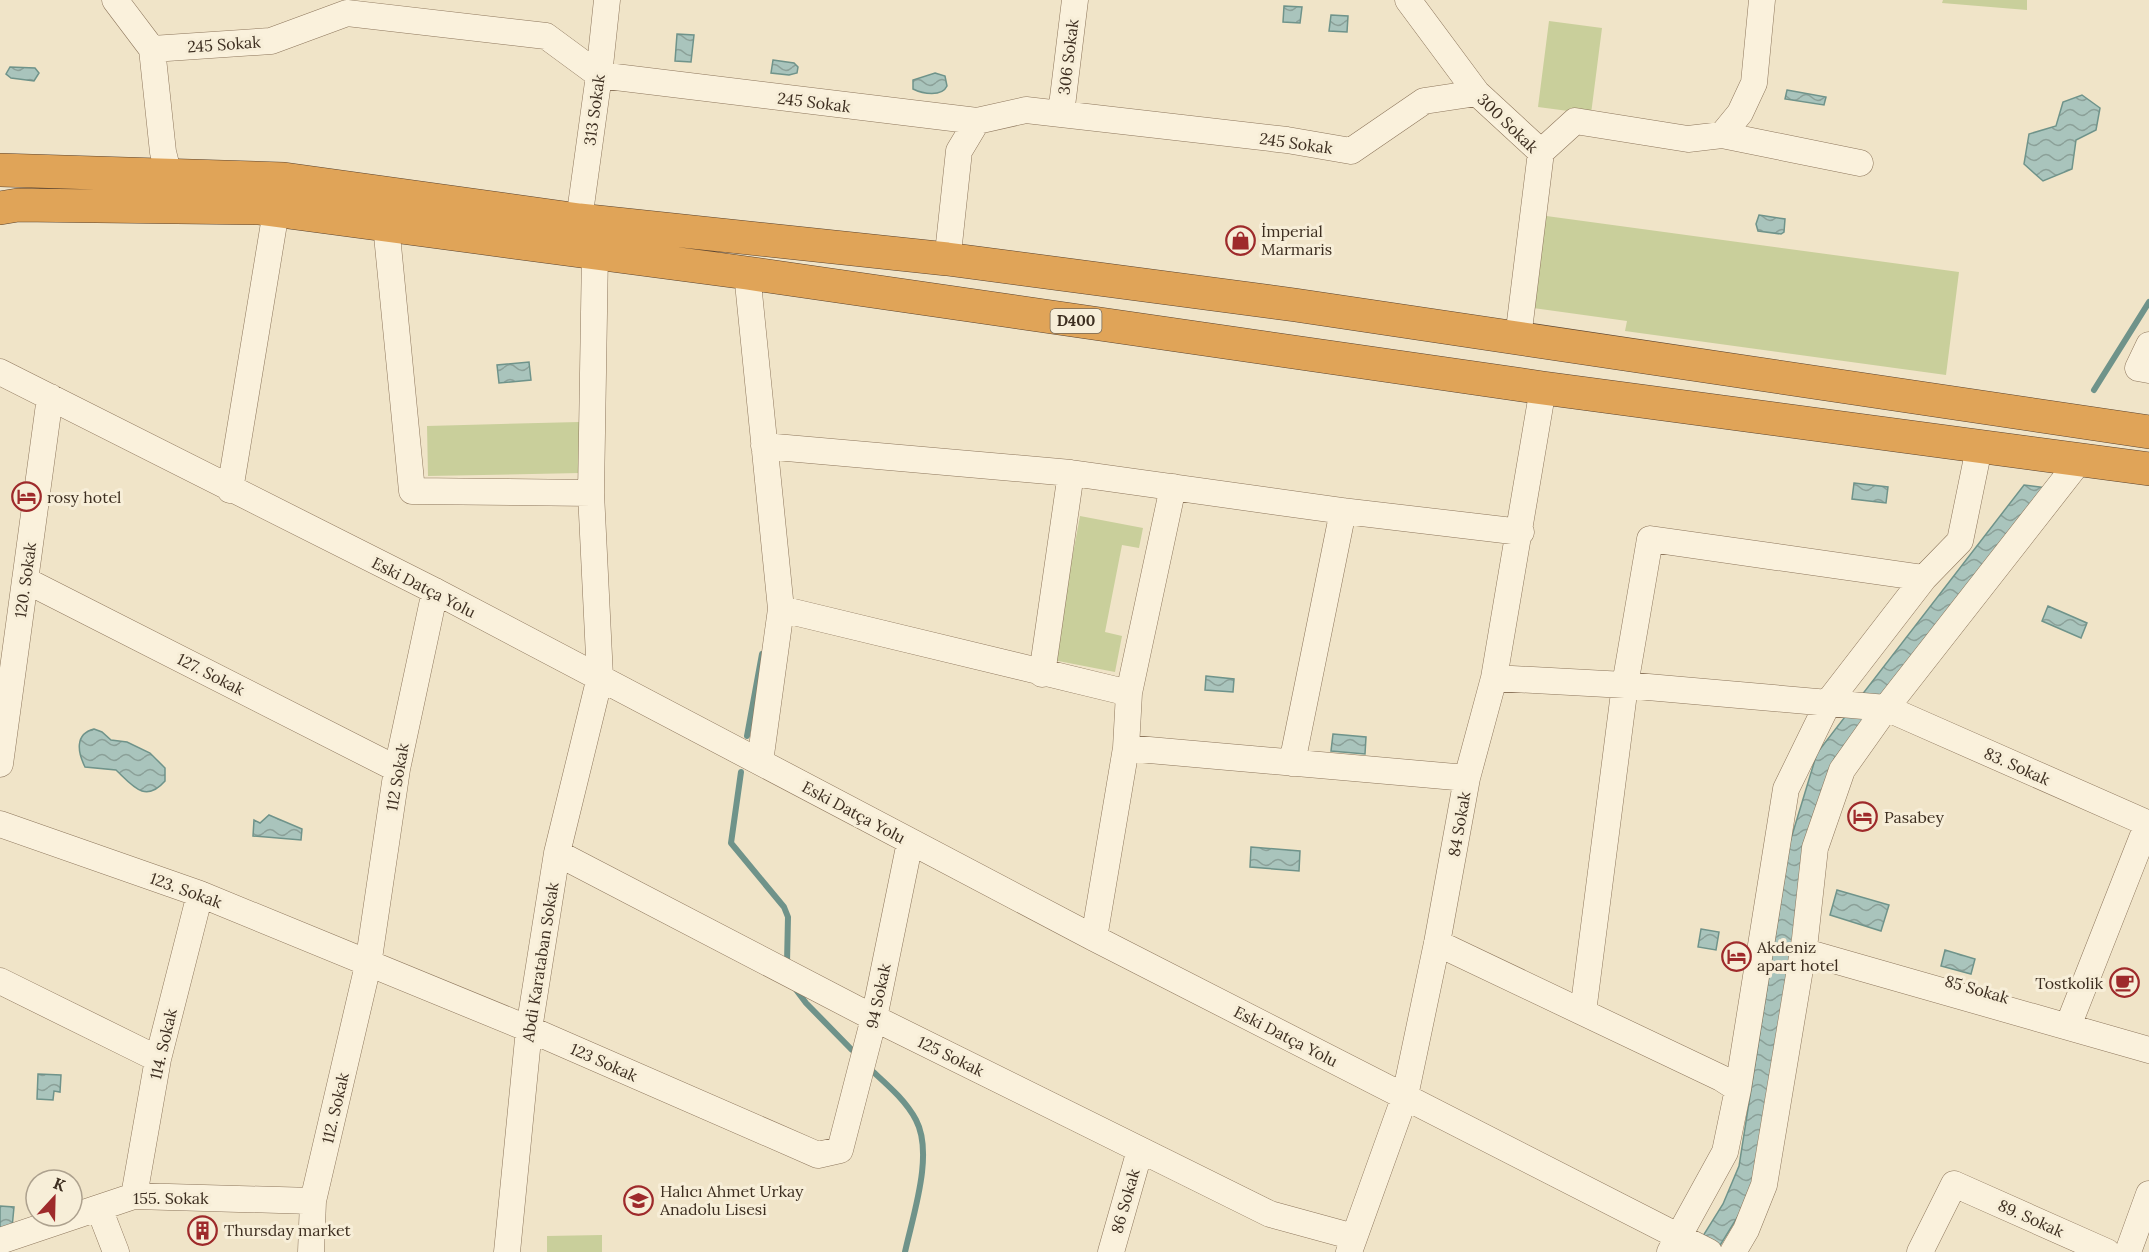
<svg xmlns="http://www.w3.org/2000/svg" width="2149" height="1252" viewBox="0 0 2149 1252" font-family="Lora,serif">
	<defs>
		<pattern id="water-waves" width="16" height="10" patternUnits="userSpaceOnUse" patternTransform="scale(1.5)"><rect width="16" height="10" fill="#a9c4bc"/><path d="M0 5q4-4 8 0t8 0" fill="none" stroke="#8ba098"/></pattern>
	</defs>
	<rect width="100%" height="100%" fill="#f0e4c8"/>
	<path fill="#c9cf9b" d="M 1943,0 L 2027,0 L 2027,10 L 1942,3 Z
		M 1549,21 L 1602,28 L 1591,114 L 1538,107 Z
		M 1539,215 L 1959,272 L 1946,375 L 1625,331 L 1627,321 L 1526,307 Z
		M 579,422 L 580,473 L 428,476 L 427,426 Z
		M 1080,516 L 1143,528 L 1139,548 L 1122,545 L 1105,632 L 1122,636 L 1115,672 L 1053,660 Z
		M 602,1235 L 602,1252 L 547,1252 L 547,1236 Z"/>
	<path fill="url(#water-waves)" stroke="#6f938a" stroke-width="1.5" d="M 1284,6 L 1302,7 L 1300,23 L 1283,22 Z
		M 1331,15 L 1348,16 L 1347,32 L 1329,31 Z
		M 677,34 L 694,35 L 691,62 L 675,61 Z
		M 773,60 L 794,63 L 798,67 L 797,73 L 789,75 L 771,73 Z
		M 10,67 L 35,68 L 39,73 L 34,81 L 11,78 L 6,74 Z
		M 935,73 L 945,76 L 947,86 C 942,97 923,94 913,89 L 913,80 Z
		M 1787,90 L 1826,97 L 1824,105 L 1785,99 Z
		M 2082,95 L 2100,108 L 2096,130 L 2076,140 L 2072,169 L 2043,181 L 2024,164 L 2029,134 L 2056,126 L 2063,102 Z
		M 1759,215 L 1785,219 L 1784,232 L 1781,234 L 1758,231 L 1756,224 Z
		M 529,362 L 531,380 L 499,383 L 497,365 Z
		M 1854,483 L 1888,487 L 1886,503 L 1852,499 Z
		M 2024,485 L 2048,488 L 1834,759 L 1759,1182 L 1716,1252 L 1693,1252 L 1723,1204 L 1739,1166 L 1790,842 L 1817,753 Z
		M 2048,606 L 2087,623 L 2081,638 L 2042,621 Z
		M 1206,676 L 1234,679 L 1233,692 L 1205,690 Z
		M 94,729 L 102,732 L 111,740 L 127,742 L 150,753 L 165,768 L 165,781 C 145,804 132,785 116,770 L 85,767 C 78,753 74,734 94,729 Z
		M 1333,734 L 1366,737 L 1365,754 L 1331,751 Z
		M 269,815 L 302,829 L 301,840 L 253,836 L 254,820 L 260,823 Z
		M 1251,847 L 1300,851 L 1299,871 L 1250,867 Z
		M 1837,890 L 1889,905 L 1881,931 L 1830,915 Z
		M 1701,929 L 1719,932 L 1716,950 L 1698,947 Z
		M 1945,950 L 1975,959 L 1971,974 L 1941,966 Z
		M 38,1074 L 61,1075 L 60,1092 L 54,1091 L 53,1100 L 37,1099 Z
		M 0,1206 L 14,1207 L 12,1228 L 0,1231 Z"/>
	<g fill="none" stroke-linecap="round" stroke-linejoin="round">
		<path stroke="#6f938a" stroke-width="6" d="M 2094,390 L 2149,302
			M 747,736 L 762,654
			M 741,772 L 731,843 L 784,907 L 788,917 L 787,963
			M 794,987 L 806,1003 L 852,1050
			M 869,1068 C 885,1083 905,1099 916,1120 C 934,1154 913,1215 905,1252"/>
		<defs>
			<path id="minor" d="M 115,0 L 152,49 L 163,152 L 169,176
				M 1408,0 L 1477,93 L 1541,152 L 1518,338
				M 152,49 L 271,41 L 347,13 L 546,36 L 599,75 L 977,121 L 1026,110 L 1287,140 L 1351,151 L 1424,101 L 1477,93
				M 1061,114 L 1075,0
				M 1722,135 L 1740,113 L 1754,83 L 1762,0
				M 1541,152 L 1575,121 L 1688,139 L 1722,135 L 1860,163
				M 579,220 L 599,75 L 607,0
				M 386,225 L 412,491 L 591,493
				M 949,244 L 959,151 L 977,121
				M 747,273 L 781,609 L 760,762
				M 2149,345 L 2138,368 L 2149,370
				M 0,372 L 435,591 L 1094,938 L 1709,1252
				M 764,446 L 1071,473 L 1343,511 L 1521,532
				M 230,490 L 276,211
				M 25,580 L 397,769
				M 781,609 L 1129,693 L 1126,748 L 1094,938
				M 1042,674 L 1071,473
				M 1494,678 L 1625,685 L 1886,708 L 2149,824
				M 1129,693 L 1173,487
				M 1126,748 L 1467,778
				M 1292,763 L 1343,511
				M 0,764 L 50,397
				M 0,824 L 200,894 L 529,1029 L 818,1155 L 840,1150 L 874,1018 L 910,842
				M 557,853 L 874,1018 L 1270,1214 L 1354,1237
				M 1437,943 L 1721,1078 L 1738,1089
				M 1802,951 L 2149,1050
				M 0,981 L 158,1059
				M 1583,1012 L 1625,685 L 1650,539 L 1924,578
				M 2072,1016 L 2148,823
				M 134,1196 L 158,1059 L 200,894
				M 99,1208 L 116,1252
				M 0,1241 L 134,1196 L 313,1201
				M 311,1252 L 313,1201 L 368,965 L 397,769 L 435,591
				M 507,1252 L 529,1029 L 557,853 L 600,677 L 591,493 L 595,253
				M 1111,1252 L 1140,1150
				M 1349,1252 L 1405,1096 L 1437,943 L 1467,778 L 1494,678 L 1543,388
				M 1670,1252 L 1725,1152 L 1738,1089 L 1786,789 L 1829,701 L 1924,578 L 1960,541 L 1979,448
				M 1733,1252 L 1746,1230 L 1764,1185 L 1805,939 L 1815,848 L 1842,770 L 1886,708 L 2080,460
				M 1920,1252 L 1954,1184 L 2107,1252
				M 2128,1252 L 2149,1194"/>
			<path id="highway" d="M 0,170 L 284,179 L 579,220 L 947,259 L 1295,305 L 2149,432
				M 0,208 L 18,205 L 258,208 L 747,273 L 1543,388 L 2149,469"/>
		</defs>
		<use href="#minor" stroke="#8d765c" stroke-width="27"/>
		<use href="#highway" stroke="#5b4430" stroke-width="34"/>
		<use href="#minor" stroke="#faf1dc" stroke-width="26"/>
		<use href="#highway" stroke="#e0a458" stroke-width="33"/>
	</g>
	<defs>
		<symbol id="shop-ring" viewBox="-11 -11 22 22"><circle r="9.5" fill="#f7eed8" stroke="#9e2a2b" stroke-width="1.5"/><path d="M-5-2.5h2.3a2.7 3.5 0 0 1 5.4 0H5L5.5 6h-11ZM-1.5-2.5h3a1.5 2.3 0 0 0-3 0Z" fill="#9e2a2b"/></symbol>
		<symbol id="hotel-ring" viewBox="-11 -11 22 22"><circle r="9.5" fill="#f7eed8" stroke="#9e2a2b" stroke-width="1.5"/><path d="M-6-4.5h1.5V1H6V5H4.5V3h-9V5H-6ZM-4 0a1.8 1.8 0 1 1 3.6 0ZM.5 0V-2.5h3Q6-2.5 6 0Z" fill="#9e2a2b"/></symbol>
		<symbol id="cafe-ring" viewBox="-11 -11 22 22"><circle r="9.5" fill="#f7eed8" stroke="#9e2a2b" stroke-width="1.5"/><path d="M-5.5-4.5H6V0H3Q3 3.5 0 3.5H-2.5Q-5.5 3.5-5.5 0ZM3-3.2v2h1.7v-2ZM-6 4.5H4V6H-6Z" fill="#9e2a2b"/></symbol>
		<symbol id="school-ring" viewBox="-11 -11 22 22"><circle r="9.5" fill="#f7eed8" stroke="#9e2a2b" stroke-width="1.5"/><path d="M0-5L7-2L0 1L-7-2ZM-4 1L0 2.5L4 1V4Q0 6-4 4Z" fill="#9e2a2b"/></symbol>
		<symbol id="building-ring" viewBox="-11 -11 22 22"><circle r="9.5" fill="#f7eed8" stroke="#9e2a2b" stroke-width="1.5"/><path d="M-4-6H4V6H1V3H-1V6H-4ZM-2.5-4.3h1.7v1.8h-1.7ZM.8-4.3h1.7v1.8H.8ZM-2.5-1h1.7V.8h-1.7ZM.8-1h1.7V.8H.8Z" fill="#9e2a2b"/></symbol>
	</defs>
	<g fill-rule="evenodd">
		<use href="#shop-ring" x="1224" y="224" width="33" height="33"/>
		<use href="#hotel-ring" x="10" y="480" width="33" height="33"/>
		<use href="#hotel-ring" x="1846" y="800" width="33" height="33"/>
		<use href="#hotel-ring" x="1720" y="940" width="33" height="33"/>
		<use href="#cafe-ring" x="2108" y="966" width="33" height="33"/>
		<use href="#school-ring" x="622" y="1184" width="33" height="33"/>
		<use href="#building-ring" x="186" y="1214" width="33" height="33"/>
	</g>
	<g text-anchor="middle" stroke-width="6" stroke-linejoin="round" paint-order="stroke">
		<rect fill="#f7eed8" stroke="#756857" stroke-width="1.5" x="1050.5" y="309" width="51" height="24" rx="4.5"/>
		<g font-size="15" font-weight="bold" fill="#3d2e20">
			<text x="1076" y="326">D400</text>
		</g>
		<g font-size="16" fill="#3d2e20" stroke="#f7eed8">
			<text transform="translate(224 44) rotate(-4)" y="6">245 Sokak</text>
			<text transform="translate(1068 57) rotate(-83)" y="6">306 Sokak</text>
			<text transform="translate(814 102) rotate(7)" y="6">245 Sokak</text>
			<text transform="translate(594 110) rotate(-82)" y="6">313 Sokak</text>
			<text transform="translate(1508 123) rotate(44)" y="6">300 Sokak</text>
			<text transform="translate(1296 143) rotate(8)" y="6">245 Sokak</text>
			<text transform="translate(25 580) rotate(-82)" y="6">120. Sokak</text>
			<text transform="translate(424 587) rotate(27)" y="6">Eski Datça Yolu</text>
			<text transform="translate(211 674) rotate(27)" y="6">127. Sokak</text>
			<text transform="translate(2017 766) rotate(24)" y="6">83. Sokak</text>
			<text transform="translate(397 777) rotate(-80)" y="6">112 Sokak</text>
			<text transform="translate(854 812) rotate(28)" y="6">Eski Datça Yolu</text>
			<text transform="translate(1459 824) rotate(-80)" y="6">84 Sokak</text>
			<text transform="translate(186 890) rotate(20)" y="6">123. Sokak</text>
			<text transform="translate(540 962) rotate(-81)" y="6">Abdi Karataban Sokak</text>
			<text transform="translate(1977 989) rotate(16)" y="6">85 Sokak</text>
			<text transform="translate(878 996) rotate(-78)" y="6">94 Sokak</text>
			<text transform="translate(1286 1036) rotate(27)" y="6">Eski Datça Yolu</text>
			<text transform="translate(163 1044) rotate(-77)" y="6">114. Sokak</text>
			<text transform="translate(951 1056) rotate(26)" y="6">125 Sokak</text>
			<text transform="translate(604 1062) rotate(24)" y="6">123 Sokak</text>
			<text transform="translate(335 1108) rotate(-77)" y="6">112. Sokak</text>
			<text x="171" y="1204">155. Sokak</text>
			<text transform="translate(1125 1201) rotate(-74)" y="6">86 Sokak</text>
			<text transform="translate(2031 1218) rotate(24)" y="6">89. Sokak</text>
		</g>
		<g font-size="16" fill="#3d2e20" stroke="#f7eed8" text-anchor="start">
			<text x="1261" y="237">İmperial<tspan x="1261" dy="18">Marmaris</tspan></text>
			<text x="47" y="503">rosy hotel</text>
			<text x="1884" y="823">Pasabey</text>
			<text x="1757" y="953">Akdeniz<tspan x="1757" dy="18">apart hotel</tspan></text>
			<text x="2103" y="989" text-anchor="end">Tostkolik</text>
			<text x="660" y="1197">Halıcı Ahmet Urkay<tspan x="660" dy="18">Anadolu Lisesi</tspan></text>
			<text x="224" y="1236">Thursday market</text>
		</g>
	</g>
	<g transform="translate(54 1198) rotate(22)"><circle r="28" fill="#f7eed8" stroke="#ada18e" stroke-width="1.5"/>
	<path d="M0-4.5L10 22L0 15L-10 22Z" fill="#9e2a2b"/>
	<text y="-9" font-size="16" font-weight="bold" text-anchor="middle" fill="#3d2e20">K</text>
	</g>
</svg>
